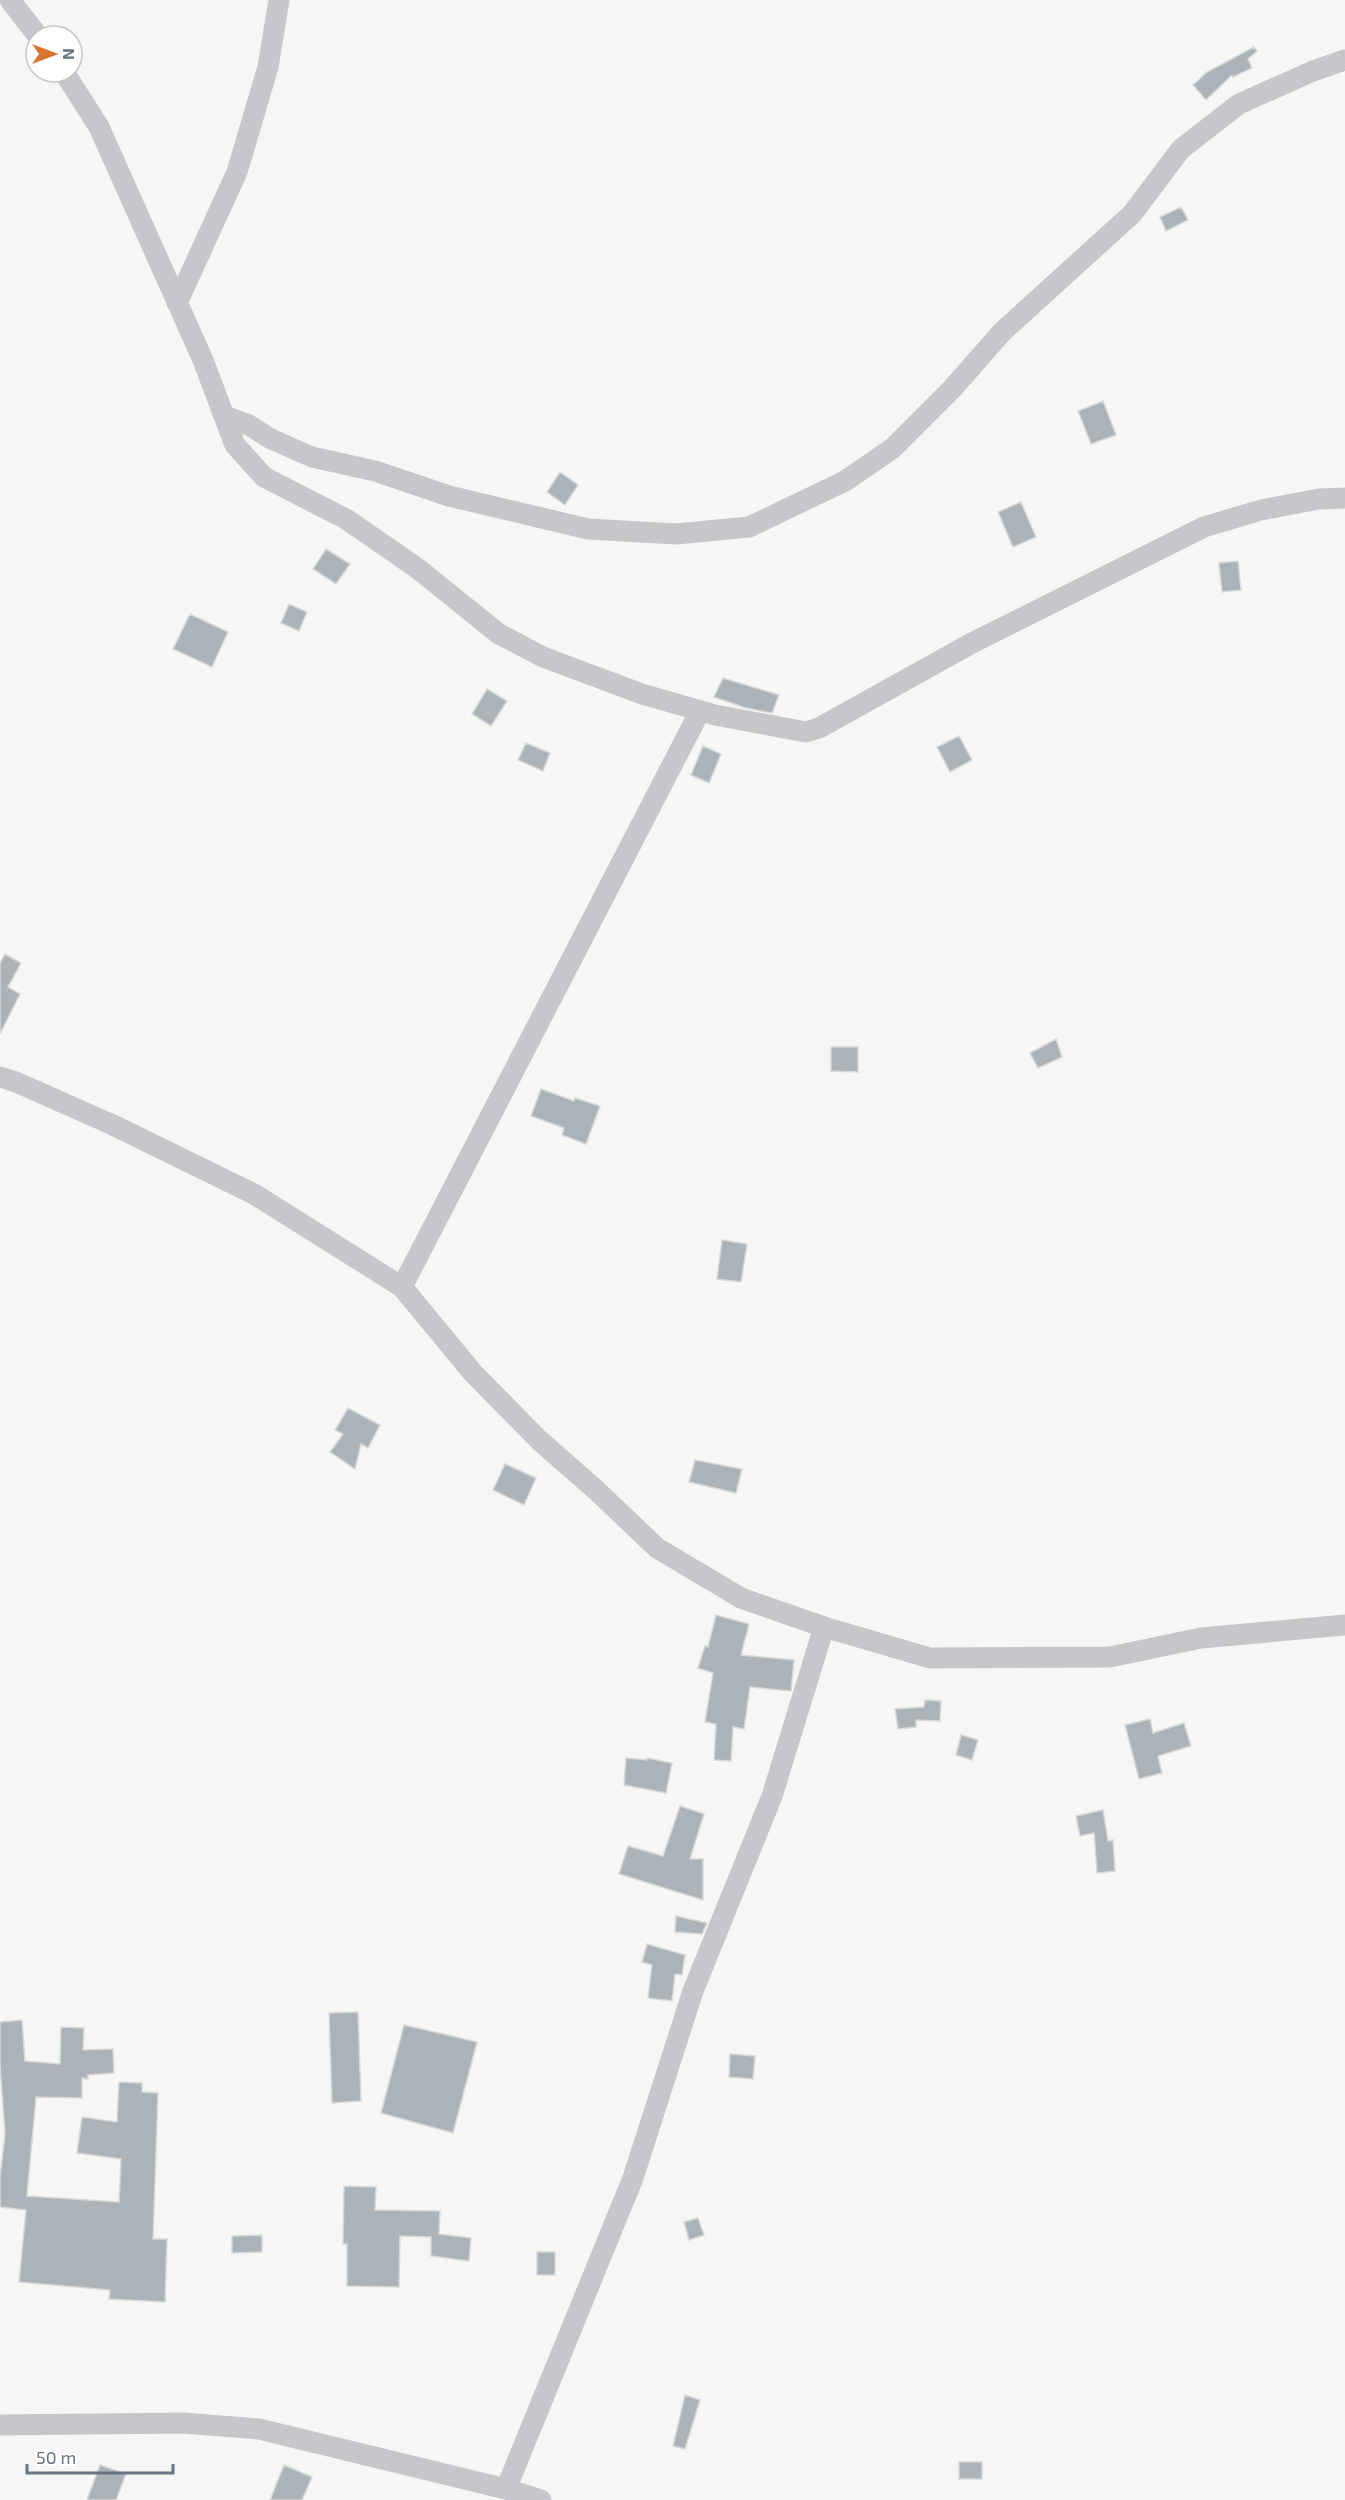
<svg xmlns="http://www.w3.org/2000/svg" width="1345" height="2500" viewBox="0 0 1345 2500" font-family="'Exo 2',sans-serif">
	<rect width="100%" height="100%" fill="#f6f7f4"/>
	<path fill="#abb2b8" stroke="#d8d8d6" stroke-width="1.5" d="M 1254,47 L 1257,51 L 1248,59 L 1252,68 L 1233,77 L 1232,75 L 1206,100 L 1193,85 L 1207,72 Z
		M 1181,207 L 1188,220 L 1166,231 L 1160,217 Z
		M 1103,401 L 1116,435 L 1091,444 L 1078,411 Z
		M 560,472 L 578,485 L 565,505 L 547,492 Z
		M 1021,502 L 1036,537 L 1013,547 L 998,512 Z
		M 326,549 L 350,564 L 336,584 L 313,569 Z
		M 1238,561 L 1241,590 L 1222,592 L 1219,563 Z
		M 289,604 L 307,612 L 299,631 L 281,623 Z
		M 190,614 L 228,632 L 212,667 L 173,649 Z
		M 723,678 L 779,695 L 772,713 L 746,708 L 714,697 Z
		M 487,689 L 507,701 L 491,726 L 472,714 Z
		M 959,736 L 972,760 L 950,772 L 937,747 Z
		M 526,743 L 550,753 L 543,771 L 518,760 Z
		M 703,746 L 721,754 L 709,783 L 691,775 Z
		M 5,954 L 21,963 L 8,987 L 20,994 L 0,1034 L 0,963 Z
		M 1056,1039 L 1062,1057 L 1038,1068 L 1030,1053 Z
		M 831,1047 L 858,1047 L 858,1072 L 831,1071 Z
		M 541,1089 L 574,1101 L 575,1098 L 600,1106 L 586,1144 L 562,1135 L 564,1128 L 531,1116 Z
		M 722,1240 L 747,1244 L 741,1282 L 717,1279 Z
		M 348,1408 L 380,1425 L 368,1448 L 361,1444 L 355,1469 L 330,1452 L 343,1434 L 335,1430 Z
		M 695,1460 L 742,1469 L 736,1493 L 689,1482 Z
		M 505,1464 L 536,1478 L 524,1505 L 493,1490 Z
		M 716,1615 L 749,1624 L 741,1655 L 794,1660 L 791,1691 L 750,1687 L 744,1729 L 733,1727 L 731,1761 L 714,1760 L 716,1724 L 705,1722 L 713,1673 L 698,1668 L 705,1646 L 708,1647 Z
		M 925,1700 L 941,1701 L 940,1721 L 916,1720 L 916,1727 L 898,1729 L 895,1709 L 924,1707 Z
		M 1150,1719 L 1153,1733 L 1184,1723 L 1191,1746 L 1158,1756 L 1162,1773 L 1139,1779 L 1125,1725 Z
		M 961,1735 L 978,1740 L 972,1760 L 956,1755 Z
		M 626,1758 L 647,1760 L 647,1758 L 672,1763 L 666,1793 L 624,1785 Z
		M 680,1806 L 704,1814 L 690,1859 L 703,1859 L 703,1900 L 619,1874 L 628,1846 L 663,1856 Z
		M 1103,1810 L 1108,1841 L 1113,1840 L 1115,1871 L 1097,1873 L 1094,1833 L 1080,1836 L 1076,1816 Z
		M 676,1916 L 707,1923 L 702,1934 L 675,1932 Z
		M 647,1944 L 685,1955 L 682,1975 L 675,1974 L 672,2001 L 648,1998 L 652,1965 L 642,1962 Z
		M 358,2012 L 361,2101 L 332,2103 L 329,2013 Z
		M 22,2020 L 25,2061 L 60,2064 L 61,2027 L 84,2028 L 83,2050 L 113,2049 L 114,2073 L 88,2075 L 88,2079 L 82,2078 L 82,2098 L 36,2097 L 27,2196 L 119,2202 L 121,2159 L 77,2153 L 82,2117 L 117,2122 L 119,2082 L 142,2083 L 142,2092 L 158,2093 L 153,2239 L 167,2239 L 165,2302 L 109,2299 L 110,2290 L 19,2282 L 26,2210 L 0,2207 L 0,2177 L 5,2134 L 0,2065 L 0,2022 Z
		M 404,2025 L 477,2042 L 453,2133 L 381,2113 Z
		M 730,2054 L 755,2056 L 753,2079 L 729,2077 Z
		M 344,2186 L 376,2187 L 375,2210 L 440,2211 L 439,2234 L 471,2238 L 469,2261 L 431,2256 L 431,2237 L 400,2236 L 399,2287 L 347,2286 L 347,2244 L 343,2244 Z
		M 698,2218 L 704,2235 L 689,2240 L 684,2222 Z
		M 262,2235 L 262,2252 L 232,2253 L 232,2236 Z
		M 537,2252 L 555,2252 L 555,2275 L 537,2275 Z
		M 685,2395 L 700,2400 L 685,2449 L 673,2446 Z
		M 959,2462 L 982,2462 L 982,2479 L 959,2479 Z
		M 100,2465 L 126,2474 L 116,2500 L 87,2500 Z
		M 284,2465 L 312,2477 L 302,2500 L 270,2500 Z"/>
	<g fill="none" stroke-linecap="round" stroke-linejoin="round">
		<path stroke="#c5c7cb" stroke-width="21" d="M 10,0 L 38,36
			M 64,72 L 99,127 L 203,360 L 224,416 L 249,425 L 271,439 L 312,457 L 375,471 L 449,496 L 588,529 L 676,534 L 749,527 L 845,481 L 893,448 L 952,389 L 1002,332 L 1132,214 L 1181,149 L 1239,104 L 1313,71 L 1345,60
			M 177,303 L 237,172 L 268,67 L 279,0
			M 224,416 L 235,445 L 264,477 L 346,519 L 417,568 L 499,634 L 543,657 L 642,694 L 715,715 L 806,732 L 819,728 L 972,643 L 1204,527 L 1261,510 L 1319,499 L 1345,498
			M 0,1077 L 16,1082 L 113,1125 L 254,1194 L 402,1287 L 473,1373 L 539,1440 L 596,1490 L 657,1548 L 741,1598 L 824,1627 L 930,1658 L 1110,1657 L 1201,1638 L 1345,1625
			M 402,1287 L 700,711
			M 0,2425 L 183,2423 L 259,2429 L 506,2489 L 541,2500
			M 506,2489 L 633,2178 L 693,1991 L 772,1796 L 824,1627"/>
	</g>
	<g transform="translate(54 54) rotate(90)"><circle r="28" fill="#ffffff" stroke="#c2c7cd" stroke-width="1.5"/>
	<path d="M0-4.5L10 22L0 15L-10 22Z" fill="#da7531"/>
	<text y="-9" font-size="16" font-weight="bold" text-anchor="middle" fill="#677283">N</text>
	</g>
	<path d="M27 2464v9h146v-9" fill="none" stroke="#677283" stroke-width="3"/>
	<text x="36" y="2464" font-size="18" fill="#677283" stroke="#ffffff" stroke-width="4.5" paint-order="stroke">50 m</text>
</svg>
